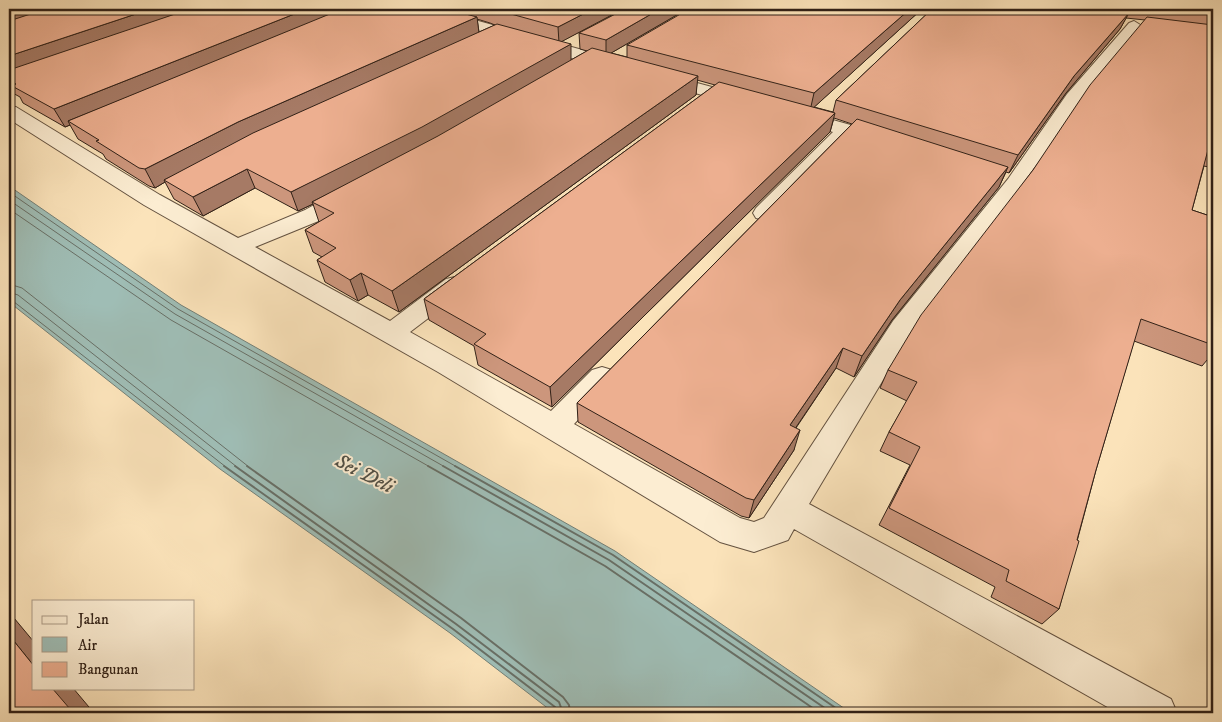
<svg xmlns="http://www.w3.org/2000/svg" width="1222" height="722" viewBox="0 0 1222 722" font-family="'IM FELL DW Pica',serif">
	<rect width="100%" height="100%" fill="#fbe3ba"/>
	<filter id="stains"><feTurbulence type="fractalNoise" baseFrequency=".004" numOctaves="4"/><feColorMatrix values="0 0 0 0 .2 0 0 0 0 .09 0 0 0 0 .02 0 0 0 .5 -.17"/></filter>
	<radialGradient id="worn" r=".72"><stop offset=".6" stop-color="#630" stop-opacity="0"/><stop offset="1" stop-color="#630" stop-opacity=".3"/></radialGradient>
	<path fill="#9fbdb5" stroke="#737f76" d="M 9,186 L 181,305 L 615,551 L 851,713 L 554,713 L 450,633 L 220,469 L 9,302 Z"/>
	<g fill="none" stroke-linecap="round" stroke-linejoin="round">
		<path stroke="#686f66" stroke-width="1" d="M 9,192 L 178,309 L 457,467
			M 9,200 L 175,314 L 445,467
			M 9,209 L 171,320 L 430,467
			M 9,284 L 22,288 L 249,467
			M 9,292 L 18,295 L 237,467
			M 9,298 L 226,467"/>
		<path stroke="#686f66" stroke-width="2" d="M 224,466 L 453,629 L 555,707 L 557,713
			M 235,466 L 456,624 L 559,702 L 563,713
			M 247,466 L 461,618 L 563,697 L 569,705 L 570,713
			M 428,466 L 605,566 L 820,713
			M 443,466 L 609,560 L 832,713
			M 455,466 L 613,555 L 843,713"/>
		<defs>
			<path id="minor" d="M 413,9 L 435,9 L 622,61 L 624,65 L 622,69 L 616,70 L 555,54 L 415,12 Z
				M 1134,21 L 1142,26 L 1139,29 L 1080,101 L 1022,187 L 911,333 L 809,504 L 1171,699 L 1177,713 L 1118,713 L 794,529 L 788,540 L 754,552 L 720,542 L 438,372 L 144,205 L 9,119 L 9,106 L 16,107 L 160,195 L 238,238 L 305,210 L 341,190 L 349,189 L 357,190 L 360,195 L 357,200 L 321,220 L 255,247 L 390,321 L 446,279 L 455,277 L 464,279 L 467,285 L 464,291 L 410,332 L 551,411 L 592,370 L 602,367 L 612,370 L 616,377 L 612,384 L 574,424 L 740,518 L 754,522 L 764,518 L 893,321 L 1008,179 L 1067,94 L 1129,23 Z
				M 660,73 L 749,97 L 752,101 L 749,105 L 743,106 L 654,82 L 651,78 L 654,74 Z
				M 797,110 L 890,136 L 893,140 L 890,144 L 883,146 L 850,137 L 772,218 L 764,220 L 756,218 L 753,213 L 756,208 L 833,132 L 790,120 L 788,116 L 790,112 Z"/>
		</defs>
		<use href="#minor" stroke="#645240" stroke-width="2"/>
		<use href="#minor" fill="#fcedd2" fill-rule="evenodd"/>
	</g>
	<path fill="#cc967c" stroke="#312117" fill-rule="evenodd" d="M 9,9 L 623,9 L 562,41 L 571,60 L 587,51 L 580,49 L 579,33 L 687,9 L 611,53 L 627,57 L 627,45 L 922,9 L 814,107 L 833,112 L 836,100 L 932,9 L 1213,9 L 1213,168 L 1204,166 L 1192,210 L 1213,217 L 1213,353 L 1202,366 L 1134,341 L 1096,470 L 1059,609 L 1042,624 L 991,597 L 995,587 L 879,525 L 910,465 L 880,451 L 889,432 L 907,401 L 880,388 L 888,370 L 1033,170 L 1145,20 L 1126,18 L 1120,29 L 1066,93 L 1009,173 L 1006,172 L 999,187 L 892,320 L 854,377 L 836,368 L 796,428 L 794,450 L 749,518 L 741,516 L 578,422 L 577,403 L 852,124 L 834,118 L 830,132 L 552,407 L 478,365 L 474,346 L 429,320 L 424,299 L 715,85 L 697,80 L 696,95 L 399,312 L 368,295 L 358,301 L 325,282 L 317,260 L 322,257 L 313,252 L 305,230 L 319,222 L 313,204 L 298,211 L 255,188 L 203,216 L 174,199 L 165,182 L 155,188 L 149,186 L 106,159 L 103,154 L 78,139 L 70,125 L 65,127 L 23,103 L 20,97 L 9,91 ZM 477,19 L 490,23 L 495,25 L 479,32 Z"/>
	<path fill="#a67a65" stroke="#312117" d="M 9,9 L 62,9 L 9,26 Z
		M 151,9 L 204,9 L 9,76 L 9,56 Z
		M 307,9 L 350,9 L 68,121 L 70,125 L 65,127 L 54,109 Z
		M 593,9 L 623,9 L 559,43 L 558,27 Z
		M 660,9 L 687,9 L 606,56 L 606,40 Z
		M 910,9 L 922,9 L 810,111 L 814,93 Z
		M 1129,13 L 1120,29 L 1066,93 L 1009,173 L 1018,155 L 1074,76 Z
		M 477,17 L 479,33 L 164,180 L 165,182 L 155,188 L 145,169 L 238,122 Z
		M 571,44 L 571,61 L 426,145 L 312,202 L 313,204 L 298,211 L 291,192 Z
		M 698,76 L 696,95 L 399,312 L 392,291 Z
		M 835,113 L 830,132 L 552,407 L 550,387 Z
		M 1008,167 L 999,187 L 892,320 L 854,377 L 862,356 L 900,300 Z
		M 247,169 L 255,188 L 203,216 L 193,197 Z
		M 361,273 L 368,295 L 358,301 L 350,280 Z
		M 843,348 L 836,368 L 784,445 L 790,425 Z
		M 800,430 L 794,450 L 749,518 L 754,500 Z
		M 9,612 L 34,642 L 34,666 L 9,635 Z
		M 52,688 L 73,688 L 94,713 L 65,713 Z"/>
	<path fill="#edaf90" stroke="#312117" d="M 46,9 L 151,9 L 9,56 L 9,21 Z
		M 190,9 L 307,9 L 54,109 L 12,86 L 16,84 L 9,80 L 9,70 Z
		M 342,9 L 447,9 L 477,17 L 238,122 L 145,169 L 139,168 L 96,141 L 99,140 L 68,121 Z
		M 493,9 L 593,9 L 558,27 Z
		M 625,9 L 660,9 L 606,40 L 579,33 Z
		M 689,9 L 910,9 L 814,93 L 627,45 Z
		M 932,9 L 1105,9 L 1129,13 L 1074,76 L 1018,155 L 836,100 Z
		M 1188,9 L 1213,9 L 1213,12 Z
		M 1147,17 L 1213,25 L 1213,147 L 1209,146 L 1192,210 L 1213,217 L 1213,345 L 1141,319 L 1096,470 L 1077,540 L 1079,541 L 1059,609 L 1006,581 L 1009,570 L 889,508 L 920,447 L 889,432 L 917,382 L 888,370 L 921,315 L 1033,170 L 1090,85 Z
		M 497,24 L 571,44 L 422,127 L 291,192 L 247,169 L 193,197 L 164,180 L 253,133 Z
		M 592,48 L 698,76 L 392,291 L 361,273 L 350,280 L 317,260 L 336,248 L 305,230 L 334,213 L 312,202 L 438,136 Z
		M 719,82 L 835,113 L 550,387 L 474,344 L 486,334 L 424,299 Z
		M 857,119 L 1008,167 L 900,300 L 862,356 L 843,348 L 790,425 L 800,430 L 754,500 L 746,498 L 577,403 Z
		M 9,635 L 34,666 L 34,688 L 52,688 L 70,709 L 65,713 L 9,713 Z"/>
	<g text-anchor="middle" stroke-width="4" stroke-linejoin="round" paint-order="stroke">
		<g font-size="20" font-style="italic" fill="#525046" stroke="#fcedd2">
			<text transform="translate(365 473) rotate(27)" y="7">Sei Deli</text>
		</g>
	</g>
	<rect width="1222" height="722" fill="none" stroke="#fbe3ba" stroke-width="30"/>
	<rect x="10" y="10" width="1202" height="702" fill="none" stroke="#312117" stroke-width="2.5"/>
	<rect x="15" y="15" width="1192" height="692" fill="none" stroke="#312117"/>
	<rect x="32" y="600" width="162" height="90" fill="#fcedd2" stroke="#ab9b87"/>
	<rect x="42" y="616" width="25" height="8" fill="#fcedd2" stroke="#ab9b87"/>
	<text x="78" y="624" font-size="15" fill="#312117">Jalan</text>
	<rect x="42" y="637" width="25" height="15" fill="#9fbdb5" stroke="#ab9b87"/>
	<text x="78" y="650" font-size="15" fill="#312117">Air</text>
	<rect x="42" y="662" width="25" height="15" fill="#edaf90" stroke="#ab9b87"/>
	<text x="78" y="674" font-size="15" fill="#312117">Bangunan</text>
	<rect width="100%" height="100%" filter="url(#stains)"/>
	<rect width="100%" height="100%" fill="url(#worn)"/>
</svg>
